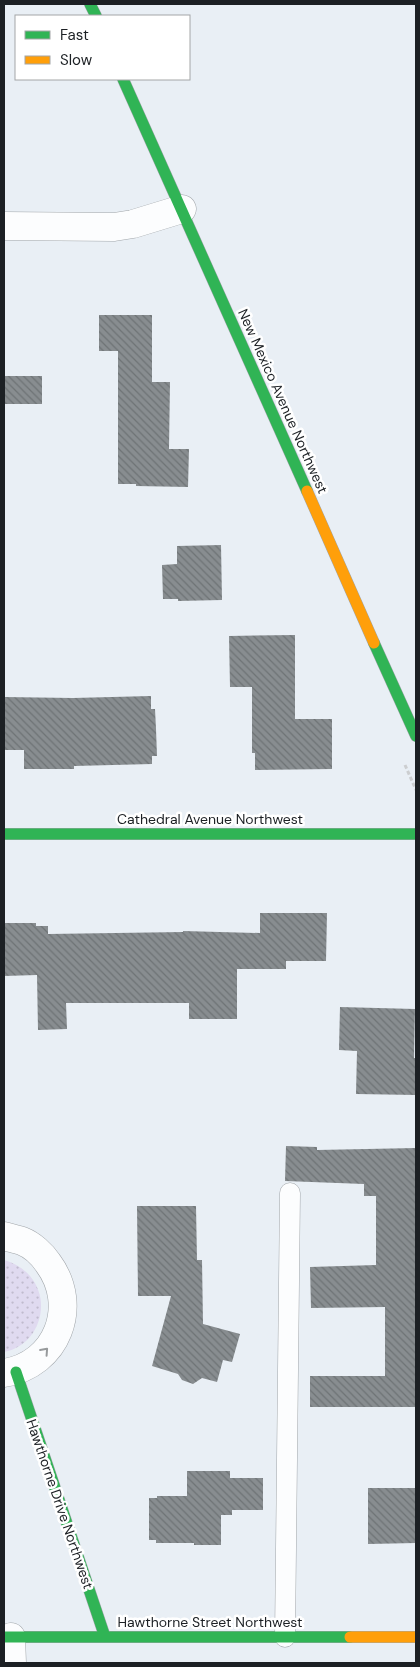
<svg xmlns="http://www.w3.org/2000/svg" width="420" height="1667" viewBox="0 0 420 1667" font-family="'DM Sans',sans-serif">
	<defs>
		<pattern id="grass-dots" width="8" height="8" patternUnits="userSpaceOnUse" patternTransform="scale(1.25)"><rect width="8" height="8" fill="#e0daf0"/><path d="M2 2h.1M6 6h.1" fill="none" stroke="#c0bbce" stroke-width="1.8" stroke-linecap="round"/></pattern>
		<pattern id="building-back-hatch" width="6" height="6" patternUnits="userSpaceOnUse" patternTransform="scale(1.25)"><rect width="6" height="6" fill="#888d90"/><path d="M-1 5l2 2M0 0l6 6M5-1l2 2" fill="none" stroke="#6e7375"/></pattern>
	</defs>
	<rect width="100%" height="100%" fill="#e9eff5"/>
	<path fill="url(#grass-dots)" d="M 4,1260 C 14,1263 23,1268 30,1276 C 53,1303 38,1346 4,1352 Z"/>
	<path fill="url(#building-back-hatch)" d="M 99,315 L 152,315 L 152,382 L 170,382 L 169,449 L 189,449 L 188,487 L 136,486 L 136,484 L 118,484 L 118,351 L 99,351 Z
		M 4,376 L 42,376 L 42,404 L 4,404 Z
		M 221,545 L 222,600 L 178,601 L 178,599 L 163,599 L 162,565 L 177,564 L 177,546 Z
		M 295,635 L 295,719 L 332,719 L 332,769 L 255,770 L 255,753 L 252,753 L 252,687 L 230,687 L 229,636 Z
		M 151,696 L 151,709 L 155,709 L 156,729 L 157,756 L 152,756 L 152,764 L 74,766 L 74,769 L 24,769 L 24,750 L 4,750 L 4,697 L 73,698 Z
		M 260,913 L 327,913 L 326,961 L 286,961 L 286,969 L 237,969 L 237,1019 L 189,1019 L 189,1003 L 66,1003 L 67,1029 L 38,1030 L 37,975 L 4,976 L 4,923 L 36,923 L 36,926 L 48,926 L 48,934 L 183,932 L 183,931 L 260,933 Z
		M 340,1007 L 415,1009 L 414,1058 L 416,1058 L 416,1095 L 356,1094 L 357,1051 L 339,1050 Z
		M 286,1146 L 317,1147 L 317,1150 L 416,1148 L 416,1407 L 310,1407 L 310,1376 L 385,1376 L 385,1307 L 311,1308 L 310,1267 L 376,1265 L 376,1196 L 364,1196 L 364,1184 L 285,1181 Z
		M 137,1206 L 196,1206 L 197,1260 L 202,1260 L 203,1324 L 240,1334 L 232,1362 L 223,1360 L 217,1382 L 202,1378 L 193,1384 L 182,1380 L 178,1374 L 152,1366 L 171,1296 L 138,1296 Z
		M 187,1471 L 230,1471 L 230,1478 L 263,1478 L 263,1510 L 232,1510 L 232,1515 L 221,1515 L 221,1545 L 194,1545 L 194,1543 L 156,1543 L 156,1540 L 149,1540 L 149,1498 L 157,1498 L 157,1496 L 187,1496 Z
		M 368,1488 L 416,1488 L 416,1543 L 368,1544 Z"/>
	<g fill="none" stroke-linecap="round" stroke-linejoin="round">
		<defs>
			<path id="lane" d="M 285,1637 L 290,1193"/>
			<path id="street" d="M 4,226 L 114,227 L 133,224 L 182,209
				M 4,1236 C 10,1238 17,1239 22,1241 C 32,1245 42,1254 48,1263 C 80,1306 57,1365 4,1373
				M 11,1637 L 12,1663"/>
			<path id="fast" d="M 90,4 L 96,16
				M 123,79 L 307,491
				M 374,643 L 416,736
				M 4,834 L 416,834
				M 16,1372 L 105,1637
				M 4,1637 L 350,1637"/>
			<path id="slow" d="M 307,491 L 374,643
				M 350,1637 L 416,1637"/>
		</defs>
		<use href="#lane" stroke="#a1a6aa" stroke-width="21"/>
		<use href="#street" stroke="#a1a6aa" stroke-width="29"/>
		<use href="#fast" stroke="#a1a6aa" stroke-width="12"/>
		<use href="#slow" stroke="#a1a6aa" stroke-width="12"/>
		<path stroke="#ccced0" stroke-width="3" stroke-dasharray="4 2.5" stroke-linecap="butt" d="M 405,765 L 416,790"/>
		<use href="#lane" stroke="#fcfdfe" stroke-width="20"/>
		<use href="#street" stroke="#fcfdfe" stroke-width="28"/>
		<use href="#fast" stroke="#30b455" stroke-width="11"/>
		<use href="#slow" stroke="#ff9f0a" stroke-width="11"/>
	</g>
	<defs><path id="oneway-chevron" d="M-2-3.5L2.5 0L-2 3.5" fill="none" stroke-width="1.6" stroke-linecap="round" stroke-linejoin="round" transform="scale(1.25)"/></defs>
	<use stroke="#979a9c" href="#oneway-chevron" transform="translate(45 1351) rotate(-48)"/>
	<g text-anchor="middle" stroke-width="5" stroke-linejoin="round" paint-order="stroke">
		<g font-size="14" fill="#1c2024" stroke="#fff">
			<text transform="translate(283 401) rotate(66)" y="5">New Mexico Avenue Northwest</text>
			<text x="210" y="824">Cathedral Avenue Northwest</text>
			<text transform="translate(60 1504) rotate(71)" y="5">Hawthorne Drive Northwest</text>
			<text x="210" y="1627">Hawthorne Street Northwest</text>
		</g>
	</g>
	<rect width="420" height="1667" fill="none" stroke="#1c2024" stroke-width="10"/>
	<rect x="15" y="15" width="175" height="65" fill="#ffffff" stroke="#a4a6a7"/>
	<rect x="25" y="31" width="25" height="8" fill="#30b455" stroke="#a4a6a7"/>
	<text x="60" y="40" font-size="15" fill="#1c2024">Fast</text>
	<rect x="25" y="56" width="25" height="8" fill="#ff9f0a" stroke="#a4a6a7"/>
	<text x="60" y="65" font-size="15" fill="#1c2024">Slow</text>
</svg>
